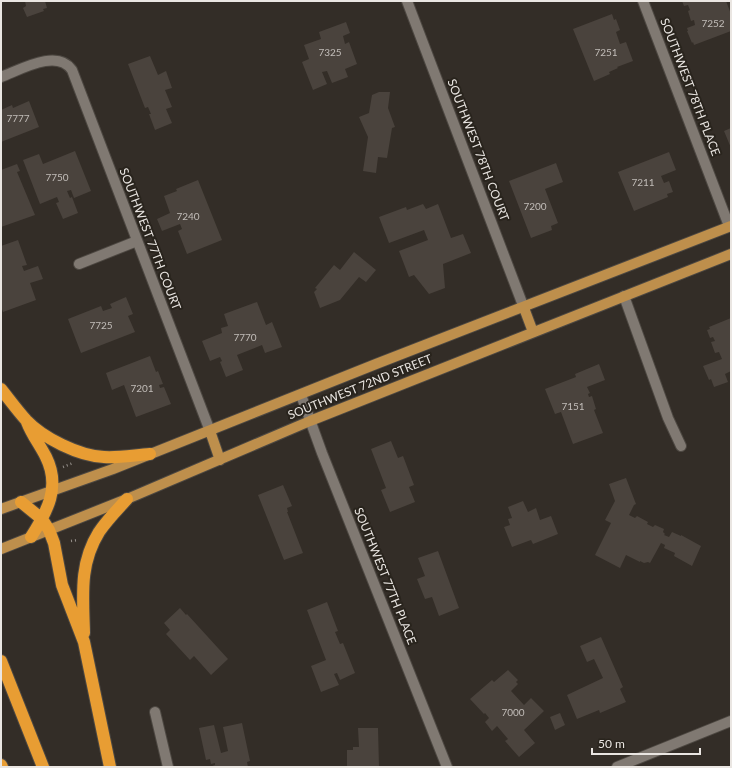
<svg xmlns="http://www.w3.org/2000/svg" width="732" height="768" viewBox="0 0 732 768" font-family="Lato,sans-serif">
	<rect width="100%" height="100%" fill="#332d27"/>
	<path fill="#4a433d" d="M 25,1 L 45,1 L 47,8 L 43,9 L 44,11 L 27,17 L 23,8 L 26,6 Z
		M 682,1 L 726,1 L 731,14 L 731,31 L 694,45 L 693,42 L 692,43 L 687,31 L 688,31 L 687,28 L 695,25 L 694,20 L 691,21 L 688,11 L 690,10 L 688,5 L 684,6 Z
		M 612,14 L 614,20 L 616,19 L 620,30 L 616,32 L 620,44 L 626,42 L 633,61 L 617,67 L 618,68 L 609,72 L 610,74 L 594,81 L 573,29 Z
		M 346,22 L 350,33 L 343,36 L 345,44 L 349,42 L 357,64 L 345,69 L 348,77 L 332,83 L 327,71 L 322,72 L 327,84 L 313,90 L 302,62 L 309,59 L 304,45 L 321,39 L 319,32 Z
		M 150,56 L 158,75 L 166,71 L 172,88 L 165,90 L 172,107 L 166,109 L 172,123 L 155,130 L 149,114 L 151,114 L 148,107 L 145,108 L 128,64 Z
		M 379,92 L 390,92 L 388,108 L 395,127 L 392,128 L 387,158 L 378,157 L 376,173 L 363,171 L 368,137 L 359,117 L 369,113 L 372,95 Z
		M 29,101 L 39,127 L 1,142 L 1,110 L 12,105 L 13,108 Z
		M 731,128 L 731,148 L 724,131 Z
		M 75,151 L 91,191 L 74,198 L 71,190 L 67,191 L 70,198 L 72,197 L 78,213 L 63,219 L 56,203 L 59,202 L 57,197 L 40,204 L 23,160 L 39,154 L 43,164 Z
		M 669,152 L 676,170 L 661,176 L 664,183 L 669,181 L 673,192 L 667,194 L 668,197 L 634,211 L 618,172 Z
		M 556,163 L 563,182 L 545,189 L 558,223 L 551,226 L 552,230 L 531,238 L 509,181 Z
		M 17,164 L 20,171 L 17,172 L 35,215 L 1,227 L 1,170 Z
		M 198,180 L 222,240 L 187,254 L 178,231 L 182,229 L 180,224 L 162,231 L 157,219 L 170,213 L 164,196 L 177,191 L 176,189 Z
		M 423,204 L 426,209 L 438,204 L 451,238 L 463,234 L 471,253 L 443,264 L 445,288 L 429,294 L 414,275 L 409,277 L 399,251 L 428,240 L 424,230 L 389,243 L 379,217 L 406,207 L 407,210 Z
		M 18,240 L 27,265 L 22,266 L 24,271 L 38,266 L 43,279 L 30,283 L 36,300 L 3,312 L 1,307 L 1,246 Z
		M 354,252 L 376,270 L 366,282 L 359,277 L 340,300 L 320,308 L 314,292 L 317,289 L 315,288 L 334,265 L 340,270 Z
		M 126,297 L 133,314 L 128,316 L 135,332 L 81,353 L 68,319 L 101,306 L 103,311 L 112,308 L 110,304 Z
		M 257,302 L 266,325 L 272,322 L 282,347 L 265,353 L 262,345 L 237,355 L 243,370 L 226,377 L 220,362 L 222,361 L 220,357 L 210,361 L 202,341 L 222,333 L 221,328 L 228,326 L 224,314 Z
		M 731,318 L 731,371 L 725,374 L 728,382 L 714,387 L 711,379 L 709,380 L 703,366 L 722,359 L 719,352 L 715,353 L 711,342 L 715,341 L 713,337 L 710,338 L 707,330 L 710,329 L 709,327 Z
		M 150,356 L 156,372 L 158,371 L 163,384 L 159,385 L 160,388 L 164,387 L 171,404 L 136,417 L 124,385 L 112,390 L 106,373 Z
		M 599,364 L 605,380 L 587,387 L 590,393 L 588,394 L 589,397 L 592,396 L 596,409 L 594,410 L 603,433 L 573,444 L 561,412 L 555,414 L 545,389 L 576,377 L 575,374 Z
		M 391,441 L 398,458 L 403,456 L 414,485 L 409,487 L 415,502 L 390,512 L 381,490 L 386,488 L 371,449 Z
		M 626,478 L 636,504 L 634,505 L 629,515 L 635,518 L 637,516 L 648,522 L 647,524 L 653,527 L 655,525 L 664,529 L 663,532 L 665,534 L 664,535 L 669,537 L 672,532 L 681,536 L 681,535 L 701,546 L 692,566 L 674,556 L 675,553 L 664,548 L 665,545 L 661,543 L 650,563 L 648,562 L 644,563 L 640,561 L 640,562 L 626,555 L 620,568 L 595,555 L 611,523 L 605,520 L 615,501 L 609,484 Z
		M 283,485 L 292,506 L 287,508 L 288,512 L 287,512 L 303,553 L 284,560 L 258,495 Z
		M 523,501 L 528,512 L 536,508 L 540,520 L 551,516 L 558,534 L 533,544 L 531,540 L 512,547 L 504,527 L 510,525 L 508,519 L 512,518 L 508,507 Z
		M 438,551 L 459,608 L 439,616 L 432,597 L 425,599 L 417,579 L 425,576 L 418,558 Z
		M 327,602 L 338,631 L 335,632 L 340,644 L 343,643 L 355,673 L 340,680 L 337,673 L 334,674 L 339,685 L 321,692 L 311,666 L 326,660 L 307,610 Z
		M 180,608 L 186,615 L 187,614 L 228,659 L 211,675 L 194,656 L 190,660 L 166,634 L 170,630 L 164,623 Z
		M 601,637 L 623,687 L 620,689 L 626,702 L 600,713 L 599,710 L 577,719 L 567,695 L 603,678 L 594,659 L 587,662 L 580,646 Z
		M 508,670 L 518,680 L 516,682 L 518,684 L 511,691 L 524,705 L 531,698 L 544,711 L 524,730 L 535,743 L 519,757 L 505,741 L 508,739 L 497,726 L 492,731 L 485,722 L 489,718 L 485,713 L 484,714 L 470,699 L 492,680 L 494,682 Z
		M 560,713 L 565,725 L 555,730 L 550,717 Z
		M 242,723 L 250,761 L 247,762 L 248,767 L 209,767 L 215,765 L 215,763 L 211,764 L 210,759 L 206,760 L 199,728 L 214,725 L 221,753 L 228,751 L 223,727 Z
		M 358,728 L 378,728 L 379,767 L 347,767 L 347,750 L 353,750 L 353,747 L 359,747 Z"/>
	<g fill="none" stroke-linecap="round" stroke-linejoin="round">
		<defs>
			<path id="minor" d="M 407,1 L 524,308
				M 643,1 L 729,226
				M 1,77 C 20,70 57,48 72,70 L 210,431
				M 79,264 L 137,241
				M 624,296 L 668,418 L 681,446
				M 301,395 L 322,453 L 447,767
				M 155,712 L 168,767
				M 617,767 L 731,721"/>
			<path id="major" d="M 524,308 L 533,332
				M 210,431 L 220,460
				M 1,509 L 113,469 L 376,364 L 731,226
				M 1,549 L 127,499 L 310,421 L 731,254"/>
			<path id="highway" d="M 1,389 C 9,399 17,410 26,420 C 43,438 79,456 104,457 C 119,458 135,455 150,454
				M 27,422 C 32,435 40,445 46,457 C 61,487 47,512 31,537
				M 21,502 L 42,519 L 49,530 L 54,543 L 62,585 L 84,642 L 110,767
				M 84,633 C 83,596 79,564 99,532 C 107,520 118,509 127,499
				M 1,661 L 43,767
				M 1,765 L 2,767"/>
		</defs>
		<use href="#minor" stroke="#4d4842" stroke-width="12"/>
		<use href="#major" stroke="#4d4842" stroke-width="12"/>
		<use href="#highway" stroke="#4d4842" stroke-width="14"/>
		<path stroke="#948f8a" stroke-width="2.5" stroke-dasharray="1 3" stroke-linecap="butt" d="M 63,467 L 73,463
			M 71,541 L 78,540"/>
		<use href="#minor" stroke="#807972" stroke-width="10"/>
		<use href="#major" stroke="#be8f4c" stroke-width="10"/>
		<use href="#highway" stroke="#e89d33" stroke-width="12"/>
	</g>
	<g text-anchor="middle" stroke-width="4" stroke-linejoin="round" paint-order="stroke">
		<g font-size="10" fill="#c2bdb9">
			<text x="713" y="27">7252</text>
			<text x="330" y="56">7325</text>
			<text x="606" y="56">7251</text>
			<text x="18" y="122">7777</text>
			<text x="57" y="181">7750</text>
			<text x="643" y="186">7211</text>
			<text x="535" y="210">7200</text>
			<text x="188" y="220">7240</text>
			<text x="101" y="329">7725</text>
			<text x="245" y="341">7770</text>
			<text x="142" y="392">7201</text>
			<text x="573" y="410">7151</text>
			<text x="513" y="716">7000</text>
		</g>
		<g font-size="12" fill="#eae6e2" stroke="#29241d">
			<text transform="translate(690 87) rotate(69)" y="4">SOUTHWEST 78TH PLACE</text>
			<text transform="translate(478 150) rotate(69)" y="4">SOUTHWEST 78TH COURT</text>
			<text transform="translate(150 239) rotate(69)" y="4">SOUTHWEST 77TH COURT</text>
			<text transform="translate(360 387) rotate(-22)" y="4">SOUTHWEST 72ND STREET</text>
			<text transform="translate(385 576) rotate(68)" y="4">SOUTHWEST 77TH PLACE</text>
		</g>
	</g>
	<rect width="732" height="768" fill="none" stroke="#eae6e2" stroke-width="4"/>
	<path d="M592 748v6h108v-6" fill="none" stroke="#eae6e2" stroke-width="2"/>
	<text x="598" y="748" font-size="12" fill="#eae6e2" stroke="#29241d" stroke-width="3" paint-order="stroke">50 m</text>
</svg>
